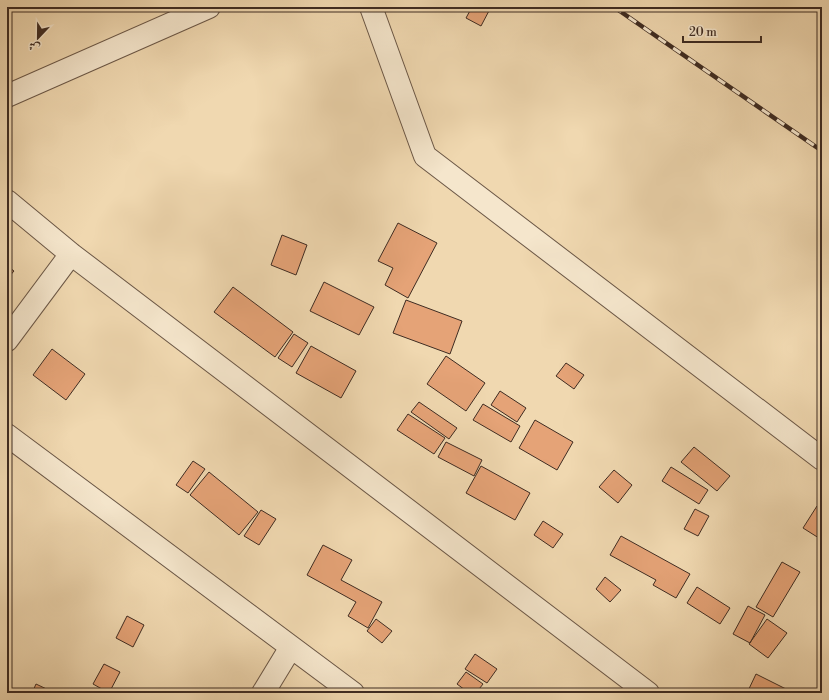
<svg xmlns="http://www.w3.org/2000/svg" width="829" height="700" viewBox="0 0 829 700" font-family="'Libre Bodoni',Amiri,serif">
	<rect width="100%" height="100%" fill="#f0d8b0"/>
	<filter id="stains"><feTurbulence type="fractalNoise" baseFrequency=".005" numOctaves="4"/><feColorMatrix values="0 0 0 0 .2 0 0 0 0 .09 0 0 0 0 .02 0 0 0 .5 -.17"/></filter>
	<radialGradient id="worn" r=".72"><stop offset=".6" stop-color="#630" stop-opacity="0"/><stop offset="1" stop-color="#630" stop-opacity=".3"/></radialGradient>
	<path fill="#e5a377" stroke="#3f2c22" d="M 472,7 L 491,7 L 481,26 L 466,18 Z
		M 398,223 L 437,243 L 408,298 L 385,285 L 393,268 L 378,261 Z
		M 282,235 L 307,245 L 296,275 L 271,265 Z
		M 7,266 L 14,271 L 7,279 Z
		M 324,282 L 374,307 L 359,335 L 310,311 Z
		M 233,287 L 293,332 L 275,357 L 214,312 Z
		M 406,300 L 462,321 L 450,354 L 393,333 Z
		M 294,334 L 308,343 L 292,367 L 278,358 Z
		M 311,346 L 356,371 L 341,398 L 296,373 Z
		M 52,349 L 85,374 L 66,400 L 33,375 Z
		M 446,356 L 485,383 L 466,411 L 427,384 Z
		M 566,363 L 584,375 L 574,389 L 556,376 Z
		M 500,391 L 526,408 L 517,422 L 491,405 Z
		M 419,402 L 457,428 L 449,439 L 411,412 Z
		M 483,404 L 520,426 L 511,442 L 473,420 Z
		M 408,414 L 445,438 L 434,454 L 397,430 Z
		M 535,420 L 573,442 L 557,470 L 519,448 Z
		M 446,442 L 482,460 L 474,476 L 438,457 Z
		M 694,447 L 730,476 L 717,491 L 681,462 Z
		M 193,461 L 205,469 L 188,493 L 176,485 Z
		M 481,466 L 530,493 L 515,520 L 466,493 Z
		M 671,467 L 708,490 L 699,504 L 662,481 Z
		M 614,470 L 632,485 L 618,503 L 599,487 Z
		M 209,472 L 258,512 L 239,535 L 190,495 Z
		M 817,506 L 822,509 L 822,540 L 803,528 Z
		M 695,509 L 709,516 L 698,536 L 684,529 Z
		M 261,510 L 276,519 L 259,545 L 244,536 Z
		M 543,521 L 563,534 L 553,548 L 534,535 Z
		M 621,536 L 690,574 L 676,598 L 653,585 L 656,580 L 610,555 Z
		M 323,545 L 352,560 L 341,580 L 382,602 L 368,628 L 348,616 L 356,602 L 307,575 Z
		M 782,562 L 800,572 L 773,617 L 756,607 Z
		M 605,577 L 621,590 L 610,602 L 596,589 Z
		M 697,587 L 730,608 L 720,624 L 687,603 Z
		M 748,606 L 765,615 L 750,643 L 733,634 Z
		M 127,616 L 144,625 L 133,647 L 116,638 Z
		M 376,619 L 392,631 L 382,643 L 367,631 Z
		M 767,619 L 787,633 L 768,658 L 749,644 Z
		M 475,654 L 497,669 L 487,683 L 465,669 Z
		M 104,664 L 120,672 L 109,693 L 93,684 Z
		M 466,672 L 483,684 L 476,693 L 469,693 L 457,684 Z
		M 756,674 L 786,689 L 784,693 L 747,693 Z
		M 36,684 L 55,693 L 32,693 Z"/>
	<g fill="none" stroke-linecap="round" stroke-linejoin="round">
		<defs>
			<path id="street" d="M 371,7 L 425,156 L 822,459
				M 7,96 L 209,7
				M 7,201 L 71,254 L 648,693
				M 7,340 L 71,254
				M 7,435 L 353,693
				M 263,693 L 291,647"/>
		</defs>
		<use href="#street" stroke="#6b5746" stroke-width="24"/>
		<use href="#street" stroke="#f5e6cc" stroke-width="22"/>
		<defs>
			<path id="rail" d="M 614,7 L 822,151"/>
		</defs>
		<use href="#rail" stroke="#3f2c22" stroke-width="4.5"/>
		<use href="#rail" stroke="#f5e6cc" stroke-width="3" stroke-dasharray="9" stroke-linecap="butt"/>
	</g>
	<rect width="829" height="700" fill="none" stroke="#f0d8b0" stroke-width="24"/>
	<rect x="8" y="8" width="813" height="684" fill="none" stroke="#3f2c22" stroke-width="2"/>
	<rect x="12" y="12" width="805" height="676" fill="none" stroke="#3f2c22"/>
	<g transform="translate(38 38) rotate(202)" stroke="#f5e6cc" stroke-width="3" paint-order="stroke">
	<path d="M0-3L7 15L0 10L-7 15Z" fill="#3f2c22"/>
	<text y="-6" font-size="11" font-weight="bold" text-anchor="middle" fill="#3f2c22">ش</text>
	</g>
	<path d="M683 36v6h78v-6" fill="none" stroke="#3f2c22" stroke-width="2"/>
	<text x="689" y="36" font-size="12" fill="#3f2c22" stroke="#f5e6cc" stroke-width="3" paint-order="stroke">20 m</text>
	<rect width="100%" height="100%" filter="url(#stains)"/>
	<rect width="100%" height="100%" fill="url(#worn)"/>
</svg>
